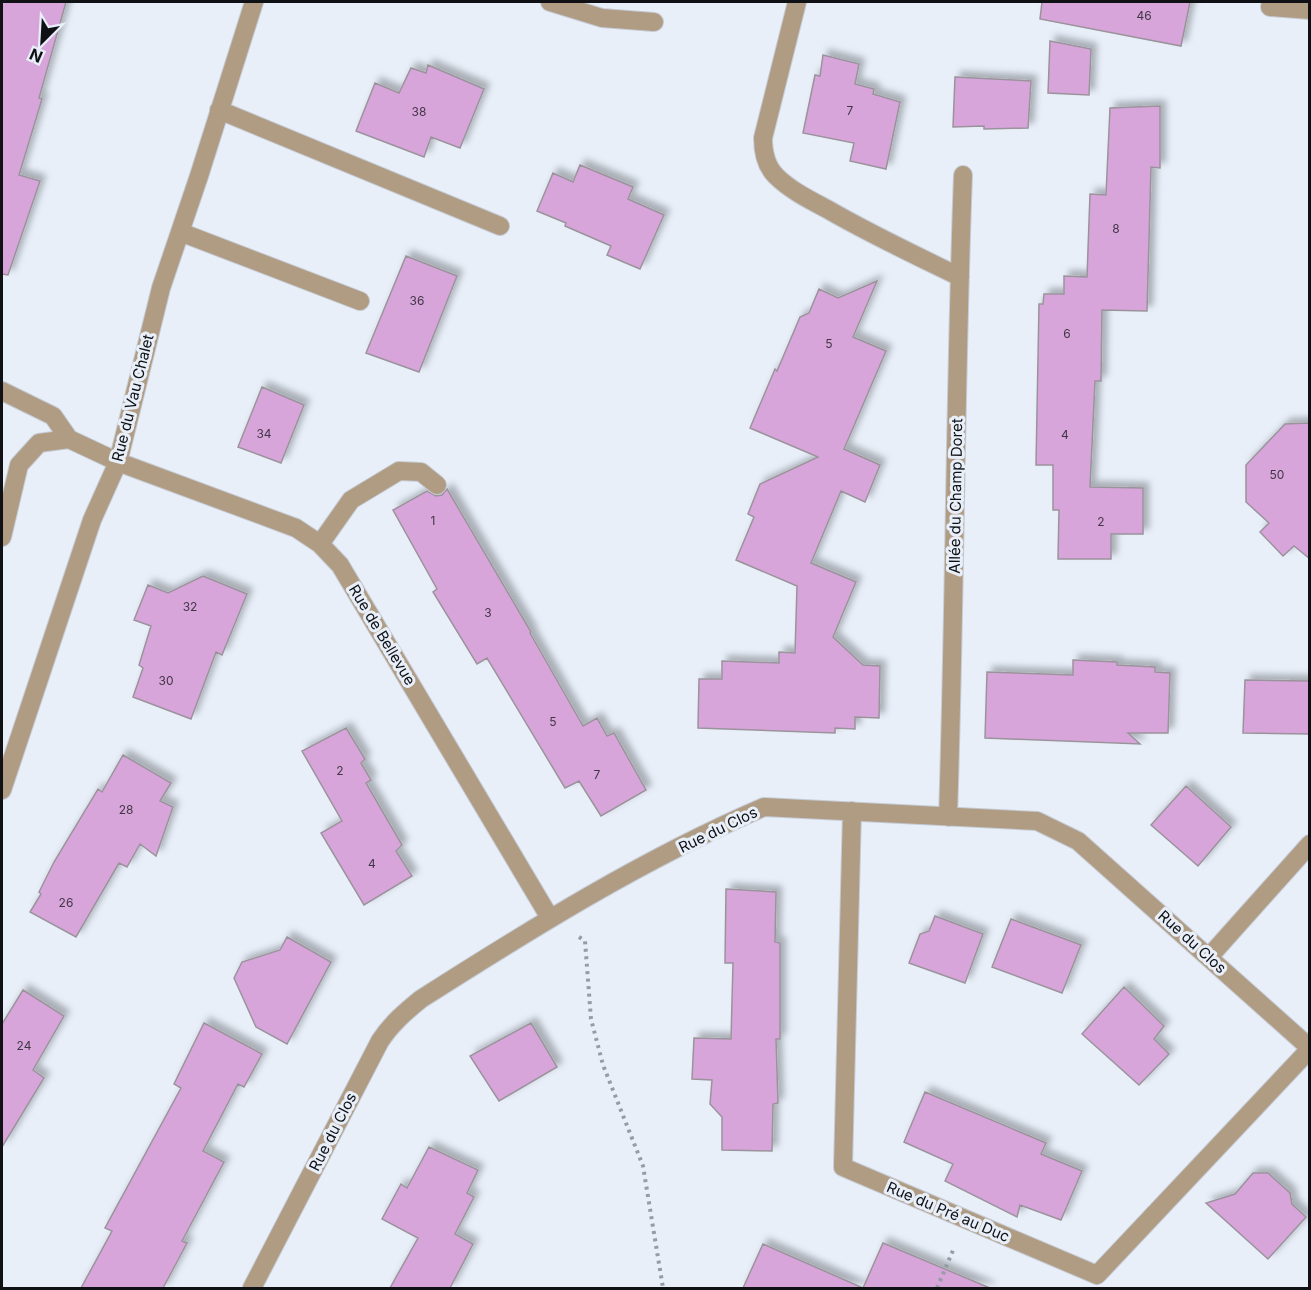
<svg xmlns="http://www.w3.org/2000/svg" width="1311" height="1290" viewBox="0 0 1311 1290" font-family="Inter,sans-serif">
	<defs>
		<filter id="shadow"><feDropShadow dx="5.5" dy="-5.5" stdDeviation="3" flood-color="#0004"/></filter>
	</defs>
	<rect width="100%" height="100%" fill="#e8eff9"/>
	<path fill="#d8a5db" stroke="#9b939c" stroke-width="1.5" filter="url(#shadow)" d="M 2,2 L 66,2 L 39,98 L 42,99 L 19,175 L 40,181 L 8,275 L 2,274 Z
		M 1042,2 L 1190,2 L 1181,46 L 1040,19 Z
		M 1050,41 L 1091,49 L 1089,95 L 1048,93 Z
		M 823,55 L 859,64 L 855,84 L 874,89 L 873,94 L 900,102 L 886,169 L 850,161 L 854,143 L 803,133 L 815,75 L 820,76 Z
		M 428,65 L 484,89 L 460,148 L 431,137 L 424,157 L 356,131 L 375,83 L 399,93 L 411,68 L 426,73 Z
		M 955,77 L 1031,81 L 1028,128 L 984,129 L 984,126 L 953,127 Z
		M 1160,106 L 1160,168 L 1151,167 L 1147,311 L 1102,310 L 1101,381 L 1095,381 L 1090,487 L 1143,488 L 1143,534 L 1111,534 L 1111,559 L 1058,559 L 1059,510 L 1053,510 L 1053,465 L 1036,465 L 1039,304 L 1043,304 L 1044,294 L 1064,294 L 1064,276 L 1087,277 L 1090,194 L 1106,195 L 1110,108 Z
		M 580,165 L 633,187 L 628,199 L 664,215 L 640,269 L 607,255 L 611,246 L 565,226 L 566,223 L 537,211 L 553,173 L 573,182 Z
		M 406,256 L 457,276 L 419,372 L 366,353 Z
		M 877,281 L 853,337 L 886,351 L 844,449 L 880,465 L 865,502 L 841,491 L 811,563 L 856,582 L 833,637 L 863,665 L 880,666 L 879,718 L 855,717 L 855,729 L 835,728 L 835,733 L 698,728 L 699,679 L 722,679 L 722,661 L 779,663 L 779,652 L 795,653 L 797,586 L 736,560 L 754,517 L 748,514 L 760,484 L 818,457 L 750,428 L 775,369 L 777,371 L 800,317 L 809,313 L 819,289 L 838,298 Z
		M 262,387 L 304,405 L 281,463 L 238,447 Z
		M 1310,423 L 1310,559 L 1294,546 L 1283,556 L 1260,532 L 1269,523 L 1246,502 L 1246,465 L 1285,424 Z
		M 447,489 L 531,632 L 530,633 L 583,726 L 597,718 L 607,736 L 614,733 L 646,790 L 601,816 L 579,781 L 565,788 L 487,658 L 477,664 L 433,592 L 437,589 L 393,510 L 427,491 L 436,496 L 442,495 Z
		M 203,576 L 247,594 L 222,655 L 216,652 L 191,719 L 133,697 L 143,668 L 139,665 L 151,626 L 134,620 L 148,585 L 168,593 Z
		M 1073,660 L 1117,662 L 1117,665 L 1155,667 L 1155,672 L 1170,673 L 1168,733 L 1128,733 L 1140,744 L 985,738 L 987,672 L 1073,675 Z
		M 1245,680 L 1310,681 L 1310,734 L 1243,733 Z
		M 346,728 L 365,759 L 361,763 L 371,780 L 366,783 L 402,845 L 396,851 L 412,876 L 364,905 L 321,833 L 342,821 L 302,751 Z
		M 123,755 L 171,783 L 160,801 L 173,807 L 156,856 L 140,844 L 127,867 L 119,863 L 76,937 L 30,912 L 41,894 L 39,892 L 54,862 L 98,789 L 102,792 Z
		M 1186,786 L 1231,827 L 1198,866 L 1151,825 Z
		M 726,889 L 776,892 L 775,942 L 780,943 L 780,1039 L 776,1039 L 778,1103 L 773,1104 L 772,1151 L 722,1150 L 722,1117 L 710,1104 L 712,1080 L 692,1079 L 694,1038 L 731,1039 L 733,963 L 725,963 Z
		M 935,916 L 983,934 L 965,983 L 909,963 L 920,934 L 929,931 Z
		M 1011,919 L 1081,945 L 1062,993 L 992,967 Z
		M 287,937 L 331,962 L 287,1044 L 256,1027 L 234,978 L 242,962 L 280,950 Z
		M 1124,987 L 1164,1026 L 1154,1039 L 1169,1054 L 1139,1085 L 1082,1034 Z
		M 23,990 L 64,1016 L 33,1070 L 44,1078 L 2,1147 L 2,1024 Z
		M 204,1023 L 262,1054 L 244,1087 L 238,1084 L 203,1151 L 224,1162 L 182,1241 L 187,1243 L 163,1288 L 81,1288 L 112,1231 L 105,1228 L 181,1088 L 174,1084 Z
		M 531,1023 L 557,1067 L 499,1101 L 470,1056 Z
		M 925,1092 L 1046,1143 L 1041,1154 L 1082,1171 L 1061,1220 L 1020,1205 L 1017,1217 L 945,1181 L 953,1164 L 904,1142 Z
		M 429,1147 L 478,1170 L 467,1193 L 474,1197 L 455,1234 L 473,1244 L 450,1288 L 390,1288 L 418,1238 L 382,1219 L 401,1184 L 407,1188 Z
		M 1253,1173 L 1268,1173 L 1290,1193 L 1292,1204 L 1306,1217 L 1268,1259 L 1206,1203 L 1235,1194 Z
		M 883,1243 L 990,1288 L 743,1288 L 763,1244 L 863,1288 Z"/>
	<g fill="none" stroke-linecap="round" stroke-linejoin="round">
		<defs>
			<path id="minor" d="M 550,2 L 602,18 L 654,22
				M 797,2 L 763,138 C 763,152 766,166 776,176 C 790,190 810,200 827,209 C 870,234 915,255 960,277
				M 1271,2 L 1270,7 L 1310,10
				M 219,110 L 500,226
				M 180,232 L 360,301
				M 2,391 L 53,416 L 69,439
				M 2,537 L 19,465 L 39,443 L 69,439 L 118,462 L 296,528 L 320,544 L 340,565 L 550,918
				M 320,544 L 351,500 L 399,471 L 421,472 L 437,485
				M 2,790 L 92,520 L 118,462 L 161,288 L 199,176 L 254,2
				M 852,811 L 843,1167 L 1097,1275 L 1310,1049
				M 948,817 C 955,603 955,388 963,175
				M 1209,957 L 1310,844
				M 252,1288 L 380,1041 C 391,1024 405,1012 421,999 C 531,929 643,859 764,807 L 1037,821 L 1078,841 L 1310,1048"/>
		</defs>
		<use href="#minor" stroke="#c5cbd5" stroke-width="20"/>
		<path stroke="#969ca3" stroke-width="4" stroke-dasharray="3 4.5" stroke-linecap="butt" d="M 579,937 L 585,941 L 591,1019 L 603,1065 L 643,1166 L 663,1288
			M 937,1288 L 954,1248"/>
		<use href="#minor" stroke="#b09c83" stroke-width="18"/>
	</g>
	<g text-anchor="middle" stroke-width="6" stroke-linejoin="round" paint-order="stroke">
		<g font-size="12" fill="#413646">
			<text x="1144" y="20">46</text>
			<text x="850" y="115">7</text>
			<text x="419" y="116">38</text>
			<text x="1116" y="233">8</text>
			<text x="417" y="305">36</text>
			<text x="1067" y="338">6</text>
			<text x="829" y="348">5</text>
			<text x="264" y="438">34</text>
			<text x="1065" y="439">4</text>
			<text x="1277" y="479">50</text>
			<text x="433" y="525">1</text>
			<text x="1101" y="526">2</text>
			<text x="190" y="611">32</text>
			<text x="488" y="617">3</text>
			<text x="166" y="685">30</text>
			<text x="553" y="726">5</text>
			<text x="340" y="775">2</text>
			<text x="597" y="779">7</text>
			<text x="126" y="814">28</text>
			<text x="372" y="868">4</text>
			<text x="66" y="907">26</text>
			<text x="24" y="1050">24</text>
		</g>
		<g font-size="15" fill="#0f1115" stroke="#e8eff9">
			<text transform="translate(133 398) rotate(-76)" y="5">Rue du Vau Chalet</text>
			<text transform="translate(956 496) rotate(-89)" y="5">Allée du Champ Doret</text>
			<text transform="translate(382 635) rotate(59)" y="5">Rue de Bellevue</text>
			<text transform="translate(718 830) rotate(-26)" y="5">Rue du Clos</text>
			<text transform="translate(1192 942) rotate(42)" y="5">Rue du Clos</text>
			<text transform="translate(333 1132) rotate(-63)" y="5">Rue du Clos</text>
			<text transform="translate(948 1212) rotate(23)" y="5">Rue du Pré au Duc</text>
		</g>
	</g>
	<rect width="1311" height="1290" fill="none" stroke="#0f1115" stroke-width="6"/>
	<g transform="translate(42 42) rotate(204)" stroke="#e8eff9" stroke-width="4.5" paint-order="stroke">
	<path d="M0-4.5L10 22L0 15L-10 22Z" fill="#0f1115"/>
	<text y="-9" font-size="16" font-weight="bold" text-anchor="middle" fill="#0f1115">N</text>
	</g>
</svg>
